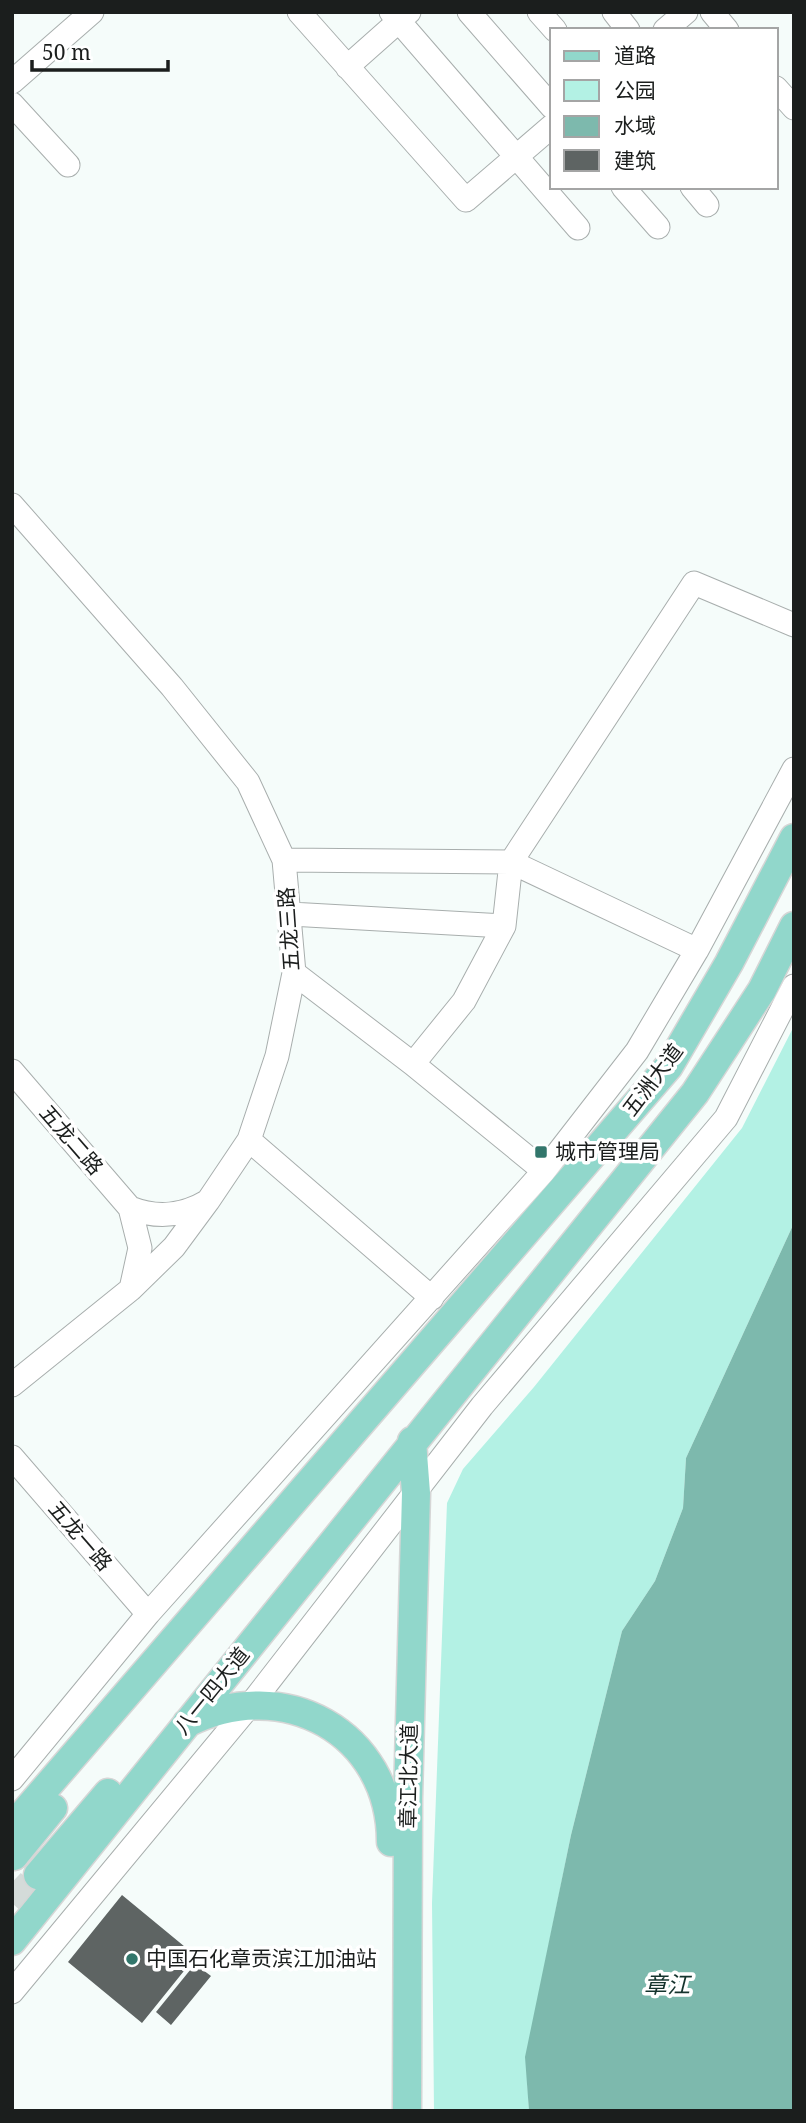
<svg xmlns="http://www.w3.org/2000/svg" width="806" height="2123" viewBox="0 0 806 2123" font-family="'Noto Serif','Noto Sans SC',serif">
	<rect width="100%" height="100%" fill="#f5fcfa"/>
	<path fill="#b3f1e4" d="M 794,1026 L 794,1223 L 686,1458 L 683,1508 L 655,1581 L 622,1631 L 571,1835 L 526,2057 L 529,2111 L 434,2111 L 432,1903 L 447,1503 L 463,1469 L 534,1387 L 742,1128 Z"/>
	<path fill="#7db9ad" d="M 794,1223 L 794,2111 L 529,2111 L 525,2057 L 571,1835 L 622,1631 L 655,1581 L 683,1508 L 686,1458 Z"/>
	<path fill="#5e6463" d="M 122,1895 L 196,1956 L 142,2023 L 68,1962 Z
		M 195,1964 L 211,1976 L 171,2025 L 156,2012 Z"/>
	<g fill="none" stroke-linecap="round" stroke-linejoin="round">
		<path stroke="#d4dbd9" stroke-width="28" stroke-dasharray="28 14" stroke-linecap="butt" d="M 12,1903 L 38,1875"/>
		<defs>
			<path id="minor" d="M 299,12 L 466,200 L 552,126
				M 391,12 L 578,228
				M 469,12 L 552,107
				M 539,12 L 555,30
				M 614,12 L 628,30
				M 712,12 L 727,30
				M 665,30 L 686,12
				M 347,67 L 409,12
				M 12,82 L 92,12
				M 776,88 L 794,108
				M 12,104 L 68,165
				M 623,187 L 658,227
				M 692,187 L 707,205
				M 12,505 L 172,687 L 248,782 L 284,860 L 294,973 L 277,1056 L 249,1140 L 208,1201 L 174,1247 L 131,1289 L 12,1385
				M 284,860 L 511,862 L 697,950
				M 290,914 L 504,926
				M 294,973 L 413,1064 L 544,1171
				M 413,1064 L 464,1001 L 504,926 L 511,862 L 694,583 L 794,625
				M 12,1071 L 130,1208 L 140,1248 L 131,1289
				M 249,1140 L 432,1298
				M 130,1208 C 158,1219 183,1216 208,1201
				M 12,1457 L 148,1614
				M 12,1779 L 148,1614 L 544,1171 L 637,1051 L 697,950 L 794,769
				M 12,1992 L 251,1704 L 482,1406 L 726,1118 L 794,986"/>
			<path id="major" d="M 187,1723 C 283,1674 391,1732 391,1842
				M 12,1827 L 669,1066 L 729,963 L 794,838
				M 14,1856 L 53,1808
				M 38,1875 L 108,1793
				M 12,1941 L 695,1093 L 762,990 L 794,926
				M 407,2111 L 408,1799 L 416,1493 L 412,1441"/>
		</defs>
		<use href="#minor" stroke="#a8aead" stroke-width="25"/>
		<use href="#major" stroke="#d6d6d6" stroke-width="31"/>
		<use href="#minor" stroke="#fff" stroke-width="23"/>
		<use href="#major" stroke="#91d7cb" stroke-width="28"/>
	</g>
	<g fill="#32766b" stroke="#fff" stroke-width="2.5">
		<rect x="534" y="1145" width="14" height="14" rx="3.5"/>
		<circle cx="132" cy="1959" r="7"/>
	</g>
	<g text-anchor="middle" stroke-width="7" stroke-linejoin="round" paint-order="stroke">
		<g font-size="21" fill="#1b1e1d" stroke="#fff">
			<text transform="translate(289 929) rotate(-94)" y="7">五龙三路</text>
			<text transform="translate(653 1080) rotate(-53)" y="7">五洲大道</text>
			<text transform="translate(71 1140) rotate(49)" y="7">五龙二路</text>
			<text transform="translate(80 1536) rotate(49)" y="7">五龙一路</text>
			<text transform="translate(212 1691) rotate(-51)" y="7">八一四大道</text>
			<text transform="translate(409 1776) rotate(-89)" y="7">章江北大道</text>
		</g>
		<g font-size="21" fill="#1b1e1d" stroke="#fff" text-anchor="start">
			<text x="555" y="1159">城市管理局</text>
			<text x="146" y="1966">中国石化章贡滨江加油站</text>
		</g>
		<g font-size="23" font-style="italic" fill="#14332d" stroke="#fff">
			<text x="667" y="1993">章江</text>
		</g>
	</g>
	<rect width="806" height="2123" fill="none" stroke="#1b1e1d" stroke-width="28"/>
	<rect x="550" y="28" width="228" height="161" fill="#ffffff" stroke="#a4a5a5" stroke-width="2"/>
	<rect x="564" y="51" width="35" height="10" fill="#91d7cb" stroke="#a4a5a5" stroke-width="2"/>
	<text x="614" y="63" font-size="21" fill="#1b1e1d">道路</text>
	<rect x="564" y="80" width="35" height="21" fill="#b3f1e4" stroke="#a4a5a5" stroke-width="2"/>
	<text x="614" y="98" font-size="21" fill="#1b1e1d">公园</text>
	<rect x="564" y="116" width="35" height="21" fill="#7db9ad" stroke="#a4a5a5" stroke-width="2"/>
	<text x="614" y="133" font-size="21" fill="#1b1e1d">水域</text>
	<rect x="564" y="150" width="35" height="21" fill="#5e6463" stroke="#a4a5a5" stroke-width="2"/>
	<text x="614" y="168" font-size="21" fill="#1b1e1d">建筑</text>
	<path d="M32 60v10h136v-10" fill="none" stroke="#1b1e1d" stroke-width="3.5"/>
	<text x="42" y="60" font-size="21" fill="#1b1e1d" stroke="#ffffff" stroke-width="5" paint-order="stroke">50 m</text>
</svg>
